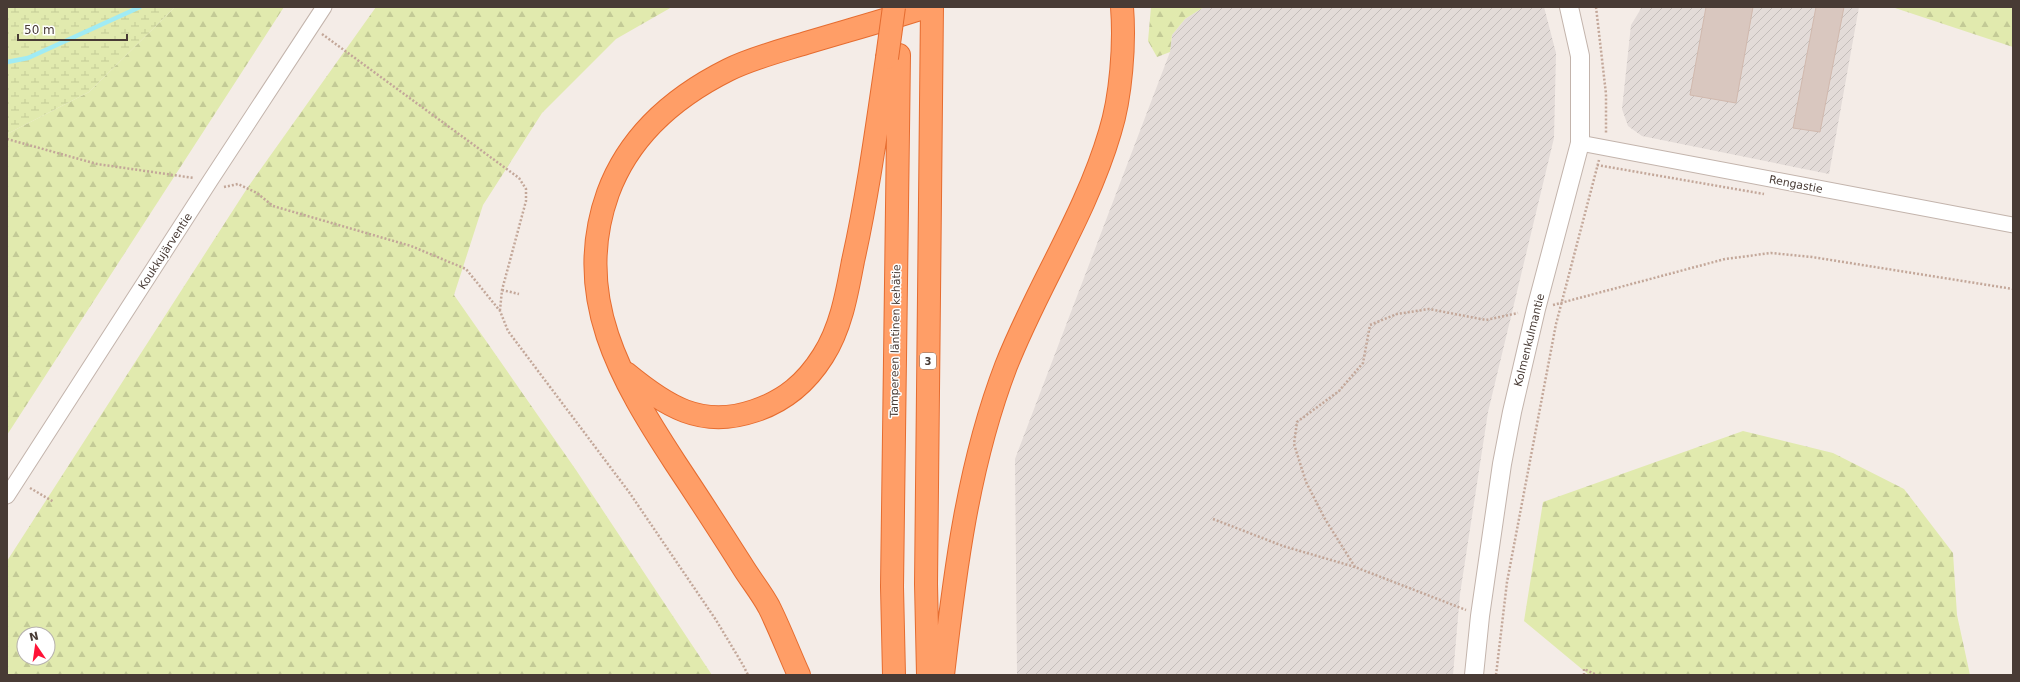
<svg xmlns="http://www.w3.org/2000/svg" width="2020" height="682" viewBox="0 0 2020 682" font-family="'DejaVu Sans',sans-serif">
	<defs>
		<pattern id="industrial-furrows" width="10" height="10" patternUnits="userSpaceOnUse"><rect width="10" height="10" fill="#e3dbd8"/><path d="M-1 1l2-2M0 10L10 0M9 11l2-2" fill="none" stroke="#c4bdba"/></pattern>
		<pattern id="forest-firs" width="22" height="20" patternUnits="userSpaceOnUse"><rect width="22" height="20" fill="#e1eaae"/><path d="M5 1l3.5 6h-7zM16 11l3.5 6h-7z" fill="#c3ca96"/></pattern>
		<pattern id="wetland-marsh" width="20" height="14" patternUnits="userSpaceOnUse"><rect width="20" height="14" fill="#e1eaae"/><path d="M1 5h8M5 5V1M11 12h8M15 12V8" fill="none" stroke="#c3ca96"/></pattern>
	</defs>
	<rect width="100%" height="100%" fill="#f4ece7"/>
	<path fill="url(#industrial-furrows)" d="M 1204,7 L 1544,7 L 1556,53 L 1554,138 L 1488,412 L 1460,594 L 1453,675 L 1017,675 L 1015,459 L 1170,52 L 1172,35 L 1185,19 Z
		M 1642,7 L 1859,7 L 1829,174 L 1642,136 L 1628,126 L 1622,109 L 1631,25 Z"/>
	<path fill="url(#forest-firs)" fill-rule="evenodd" d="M 175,7 L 284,7 L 7,435 L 7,134 L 89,92 Z
		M 376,7 L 672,7 L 616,39 L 542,113 L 483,205 L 454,295 L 576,470 L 712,675 L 7,675 L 7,561 L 248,187 ZM 24,634 L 48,634 L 48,658 L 24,658 Z
		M 1151,7 L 1204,7 L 1185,19 L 1172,35 L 1170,52 L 1157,57 L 1148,41 Z
		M 1892,7 L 2013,7 L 2013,47 Z
		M 1743,431 L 1833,453 L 1904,489 L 1953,553 L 1957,615 L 1970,675 L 1589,675 L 1524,621 L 1543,502 Z"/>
	<path fill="url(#wetland-marsh)" d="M 7,7 L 175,7 L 89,92 L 7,134 Z"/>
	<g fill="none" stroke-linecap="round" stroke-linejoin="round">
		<path stroke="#a0ebf4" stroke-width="4.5" d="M 7,62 L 28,58 L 140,7"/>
	</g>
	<path fill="#d9c7bf" stroke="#d1b9ae" d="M 1706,7 L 1753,7 L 1736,103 L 1690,95 Z
		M 1816,7 L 1844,7 L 1820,132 L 1793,128 Z"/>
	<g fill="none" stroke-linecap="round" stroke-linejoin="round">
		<defs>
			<path id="minor" d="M 1580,143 L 2013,225
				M 7,496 L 210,181 L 324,7"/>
			<path id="tertiary" d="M 1474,675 L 1480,616 L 1502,464 L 1512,412 L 1536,309 L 1580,143 L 1580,56 L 1569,7"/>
			<path id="motorway" d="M 626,373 C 666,406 701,429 754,411 C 785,401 806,383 823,356 C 841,328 847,293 853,261 C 868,194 877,126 887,58
				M 799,675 C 789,653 780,629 769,607 C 761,592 750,579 741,564 C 720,531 698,497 676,464 C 621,380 571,296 608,193 C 629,136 674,97 728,70 C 752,58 780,51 806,43 C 846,31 886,20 926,7
				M 894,675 L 892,587 L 899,55
				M 928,675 L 926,584 L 932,7
				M 943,675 C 955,571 968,465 1006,366 C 1037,287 1086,214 1110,132 C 1121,97 1125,44 1122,7"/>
		</defs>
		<use href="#minor" stroke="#c3b4ac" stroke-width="17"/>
		<use href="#tertiary" stroke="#c3b4ac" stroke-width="20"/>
		<use href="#motorway" stroke="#e56c30" stroke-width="24"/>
		<path stroke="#c3a799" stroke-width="2.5" stroke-dasharray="2 2" stroke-linecap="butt" d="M 1596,7 L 1606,94 L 1606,134
			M 322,34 L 519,178 L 526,189 L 526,201 L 502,290 L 500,310
			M 7,139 L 97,164 L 194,178
			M 1597,165 L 1764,194
			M 224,187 L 238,184 L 257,193 L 273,206 L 411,246 L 466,269 L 500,311 L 508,331 L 629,492 L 716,620 L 743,665 L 748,675
			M 502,290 L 519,294
			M 1553,305 L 1725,259 L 1771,253 L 1812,257 L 2013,289
			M 30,488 L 54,502
			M 1213,519 L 1283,546 L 1355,567 L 1466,610
			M 1355,567 L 1325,519 L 1306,482 L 1294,444 L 1297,422 L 1339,391 L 1363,363 L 1370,325 L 1397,314 L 1429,309 L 1486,320 L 1518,313
			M 1496,675 L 1507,582 L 1556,324 L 1599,160
			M 1584,675 L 1584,669 L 1597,675"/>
		<use href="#minor" stroke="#fff" stroke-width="15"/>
		<use href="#tertiary" stroke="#fff" stroke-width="18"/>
		<use href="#motorway" stroke="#ff9e67" stroke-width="22"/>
		<defs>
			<path id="motorway-bridge" d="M 887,58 L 894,7"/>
		</defs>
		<use href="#motorway-bridge" stroke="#e56c30" stroke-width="24" stroke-linecap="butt"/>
		<use href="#motorway-bridge" stroke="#ff9e67" stroke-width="22"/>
	</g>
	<g text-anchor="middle" stroke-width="3" stroke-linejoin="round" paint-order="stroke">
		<rect fill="#fff" stroke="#7f7672" stroke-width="1" x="920" y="353" width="16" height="16" rx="3"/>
		<g font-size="10" font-weight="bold" fill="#483b35">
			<text x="928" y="365">3</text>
		</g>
		<g font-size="11" fill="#483b35" stroke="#fff">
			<text transform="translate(1796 184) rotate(11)" y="4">Rengastie</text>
			<text transform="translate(165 251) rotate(-57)" y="4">Koukkujärventie</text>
			<text transform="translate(1529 340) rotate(-76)" y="4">Kolmenkulmantie</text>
			<text transform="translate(895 341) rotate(-89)" y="4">Tampereen läntinen kehätie</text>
		</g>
	</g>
	<rect width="2020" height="682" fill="none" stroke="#483b35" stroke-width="16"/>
	<g transform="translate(36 646) rotate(347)"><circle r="19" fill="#ffffff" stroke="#b6b1ae"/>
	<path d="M0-3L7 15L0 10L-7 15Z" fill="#ff1337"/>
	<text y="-6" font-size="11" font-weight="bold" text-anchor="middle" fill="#483b35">N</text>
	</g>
	<path d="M18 34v6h109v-6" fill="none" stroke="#483b35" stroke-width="2"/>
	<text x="24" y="34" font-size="12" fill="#483b35" stroke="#ffffff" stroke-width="3" paint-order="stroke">50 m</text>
</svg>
